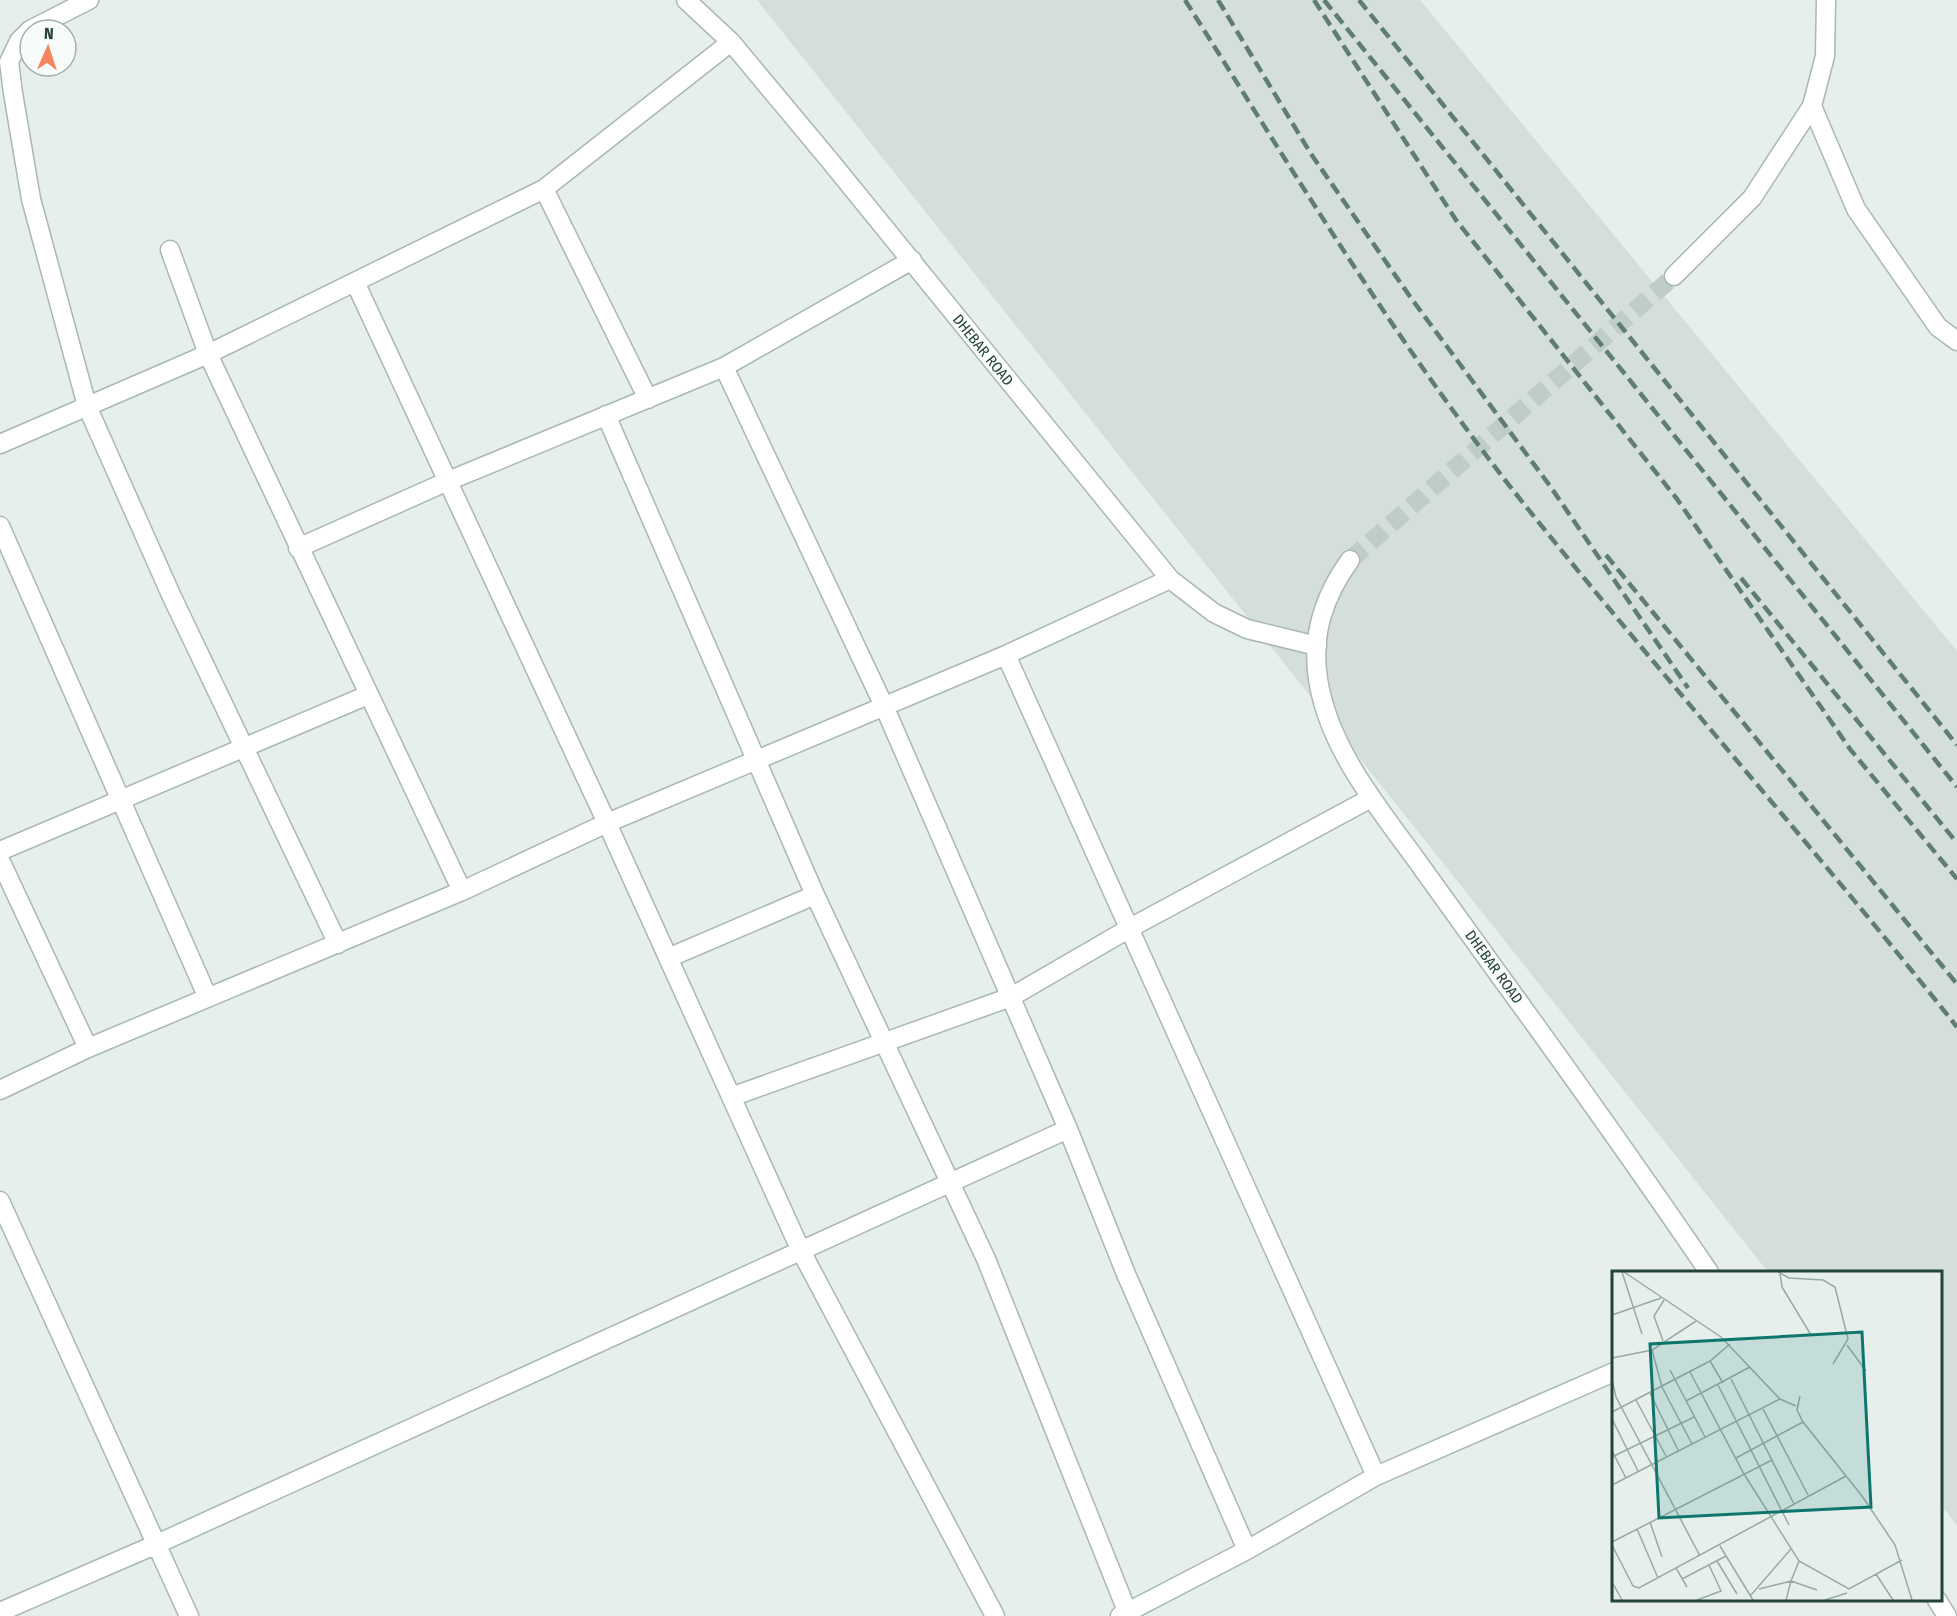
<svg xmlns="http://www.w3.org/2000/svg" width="1957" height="1616" viewBox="0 0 1957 1616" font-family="'Fira Sans Condensed',sans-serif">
	<rect width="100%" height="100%" fill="#e6efeb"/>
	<path fill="#d4dfda" d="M 757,0 L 1420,0 L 1957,651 L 1957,1526 L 1941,1504 L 1940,1272 L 1768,1272 Z"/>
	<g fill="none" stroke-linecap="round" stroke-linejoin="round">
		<path stroke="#bfccc8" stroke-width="18" stroke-dasharray="18 9" stroke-linecap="butt" d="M 1350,560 L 1674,276"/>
		<defs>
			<path id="minor" d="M 686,0 L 731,42 L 831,162 L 1170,579 L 1214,613 L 1247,629 L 1317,646
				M 30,30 L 19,41 L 9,62 L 13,93 L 31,199 L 87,406 L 172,597 L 338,944
				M 30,30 L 89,0
				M 1812,106 L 1856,209 L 1938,327 L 1957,341
				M 544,189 L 648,399
				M 170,250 L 208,354 L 462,891
				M 355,282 L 607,823 L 801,1251 L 995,1616
				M 724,367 L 884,706 L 1068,1129 L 1126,1274 L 1247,1550
				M 606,415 L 815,895 L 986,1259 L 1129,1616
				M 0,444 L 208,354 L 544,189 L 731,42
				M 0,526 L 208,998
				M 298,548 L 448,481 L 724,367 L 912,260
				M 1006,655 L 1376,1476
				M 0,851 L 368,695
				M 0,860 L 88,1048
				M 668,958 L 815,895
				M 0,1090 L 88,1048 L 462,891 L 607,823 L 1006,655 L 1170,579
				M 731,1097 L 1011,997 L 1130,928 L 1371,798
				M 0,1201 L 189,1616
				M 0,1612 L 157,1544 L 1068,1129
				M 1120,1616 L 1247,1550 L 1376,1476 L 1614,1372"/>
			<path id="tertiary" d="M 1674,276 L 1752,198 L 1812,106 L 1825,56 L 1826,0
				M 1350,560 C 1324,596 1311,634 1318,679 C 1328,746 1376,805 1415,858 C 1442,896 1470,934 1497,972 C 1569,1071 1640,1171 1709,1272
				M 1937,1600 L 1947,1616"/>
		</defs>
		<use href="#minor" stroke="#a8b8b2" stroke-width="21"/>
		<use href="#tertiary" stroke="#a8b8b2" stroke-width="21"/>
		<use href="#minor" stroke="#fff" stroke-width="18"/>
		<use href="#tertiary" stroke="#fff" stroke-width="18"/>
		<path stroke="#5f7d75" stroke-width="4.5" stroke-dasharray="12 6" stroke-linecap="butt" d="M 1185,0 C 1295,174 1402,353 1532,514 C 1671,687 1819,853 1957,1027
			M 1218,0 L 1311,154 L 1411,298 L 1550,486 L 1688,688
			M 1314,0 L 1456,220 L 1677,499 L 1850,749 L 1957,879
			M 1324,0 L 1957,787
			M 1359,0 L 1957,745
			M 1606,555 L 1957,984
			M 1741,578 L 1957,843"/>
	</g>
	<g text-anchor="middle" stroke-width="5" stroke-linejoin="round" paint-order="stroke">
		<g font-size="15" fill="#24423a" stroke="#f7fbf9">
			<text transform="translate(983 350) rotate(51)" y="5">DHEBAR ROAD</text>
			<text transform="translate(1494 967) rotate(54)" y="5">DHEBAR ROAD</text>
		</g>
	</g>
	<g transform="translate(1612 1271)">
		<rect width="330" height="330" fill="#e6efeb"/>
		<path fill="none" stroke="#98aaa4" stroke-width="1.5" d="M 10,1 L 30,63M 12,1 L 109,66 L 168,128 L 184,135M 166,1 L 177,7 L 211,9 L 223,16 L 236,68 L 221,93M 168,3 L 170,16 L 199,64M 0,44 L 49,27M 51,70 L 42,45 L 52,29M 235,74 L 254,100M 0,87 L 40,79M 98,90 L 111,112M 58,99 L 93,166M 78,101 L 132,203 L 187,290 L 237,318 L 290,289M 0,108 L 4,126 L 88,285M 119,108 L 182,233M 106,114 L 177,254M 38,122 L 66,179M 188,125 L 185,139 L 191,151 L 250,225 L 283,274 L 300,329M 24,129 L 54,185M 74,130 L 138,96M 151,138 L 196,224M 0,141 L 98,90 L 118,73M 0,148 L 26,200M 80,173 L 50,116 L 40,79 L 84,50M 0,180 L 14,207M 0,186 L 82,146M 124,187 L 191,151M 0,214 L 168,128M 38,251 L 50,286M 25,258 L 46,307M 0,271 L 160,189M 0,274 L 21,315 L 27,317 L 234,205M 108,275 L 141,329M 105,290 L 125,323M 187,290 L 179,310 L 205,319M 64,297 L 75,316M 264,303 L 281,329M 70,308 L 114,285M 0,311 L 10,329M 147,318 L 179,310 L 174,329M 139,324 L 179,278M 85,329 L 109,320 L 97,294M 213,329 L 235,322"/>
		<path fill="#0f766e" fill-opacity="0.15" stroke="#0f766e" stroke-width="3" d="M 250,61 L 259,236 L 47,247 L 38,73 Z"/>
		<rect width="330" height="330" fill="none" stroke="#24423a" stroke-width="3"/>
	</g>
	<g transform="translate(48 48) rotate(3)"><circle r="28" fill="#f7fbf9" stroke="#a3b1ad" stroke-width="1.5"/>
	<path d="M0-4.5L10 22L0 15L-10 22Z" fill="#f4845f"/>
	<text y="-9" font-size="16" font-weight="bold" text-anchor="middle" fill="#24423a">N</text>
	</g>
</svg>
